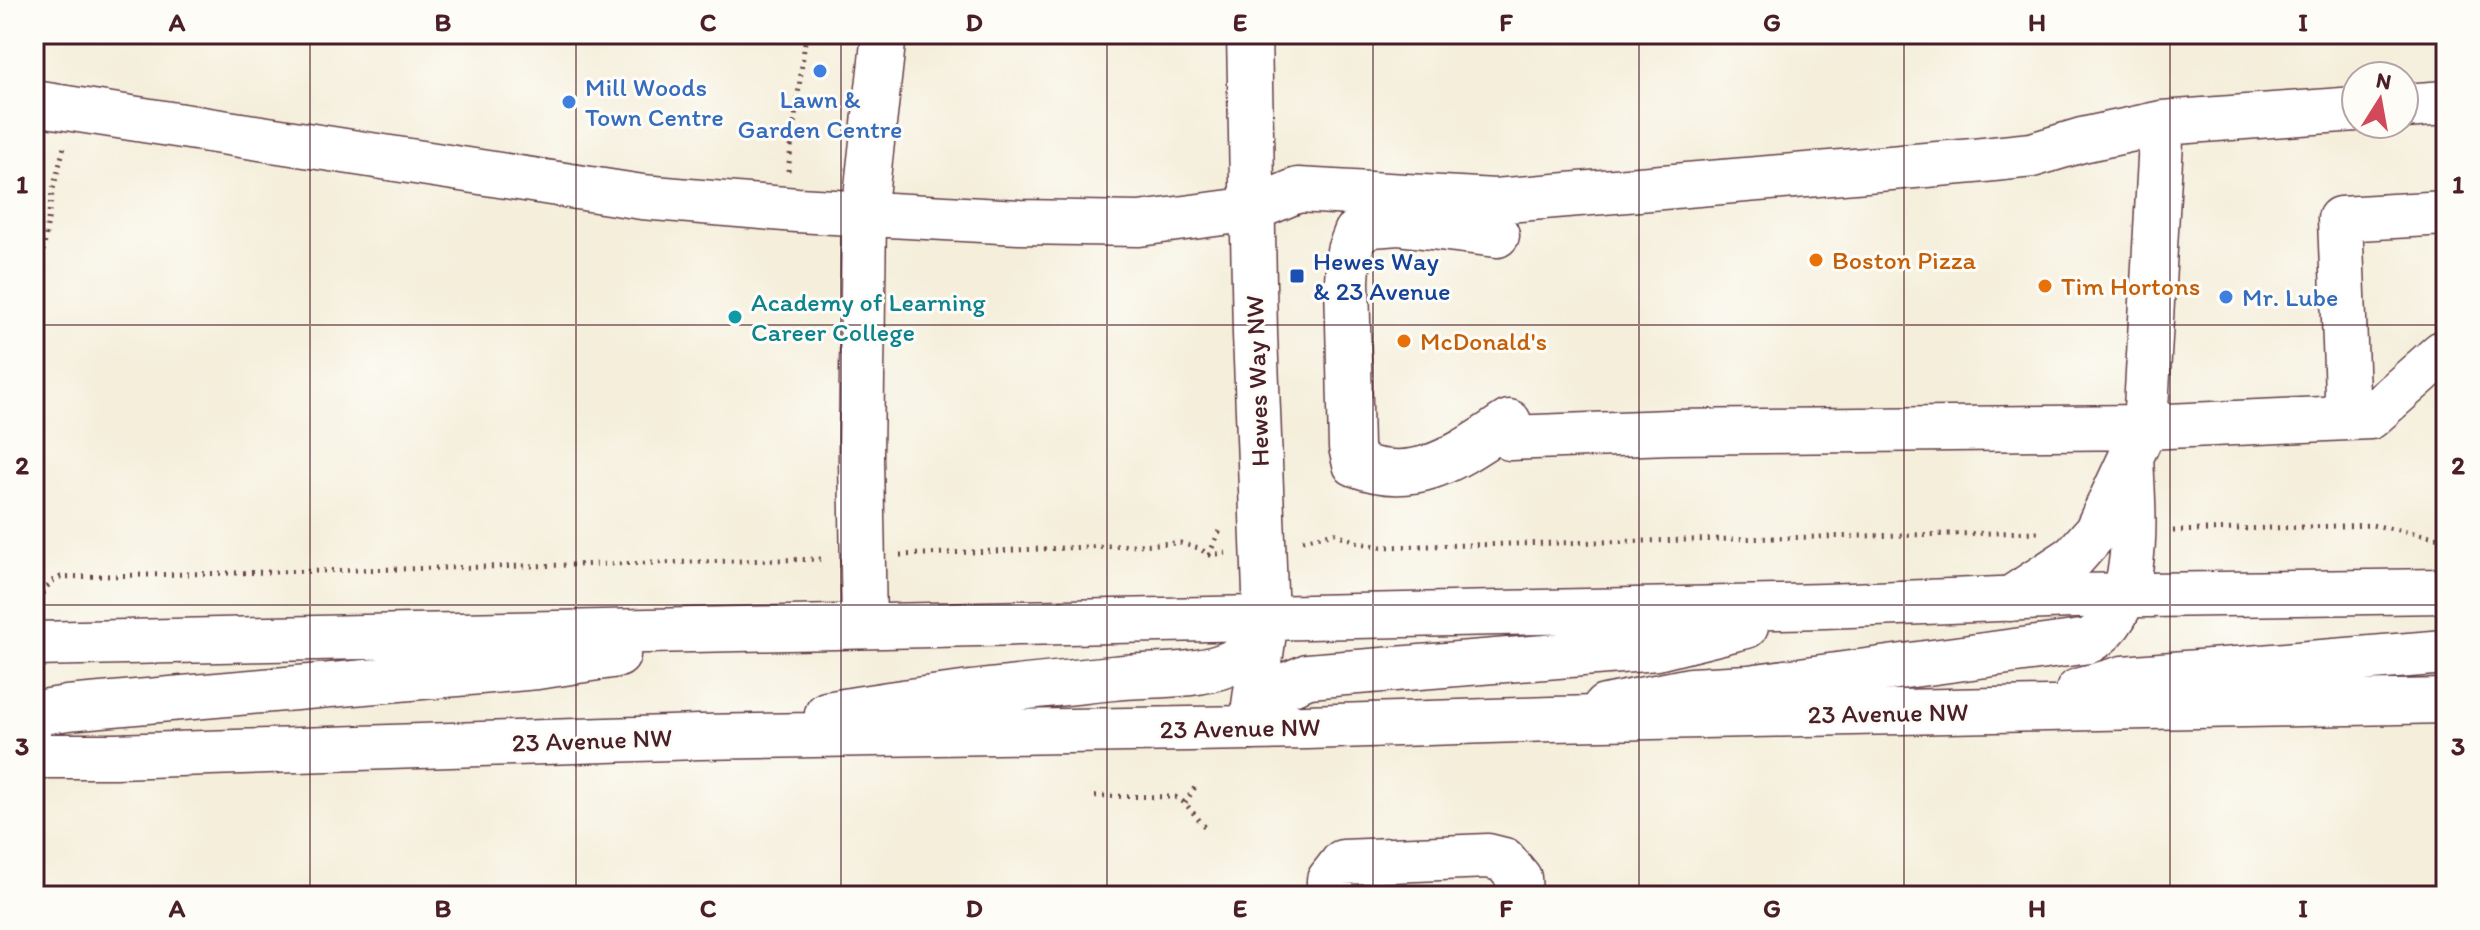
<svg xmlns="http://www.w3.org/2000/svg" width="2480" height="930" viewBox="0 0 2480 930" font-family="Itim,sans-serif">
	<rect width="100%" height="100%" fill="#fdfcf7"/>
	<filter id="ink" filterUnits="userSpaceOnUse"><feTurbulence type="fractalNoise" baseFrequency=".0125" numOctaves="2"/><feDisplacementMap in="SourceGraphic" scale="16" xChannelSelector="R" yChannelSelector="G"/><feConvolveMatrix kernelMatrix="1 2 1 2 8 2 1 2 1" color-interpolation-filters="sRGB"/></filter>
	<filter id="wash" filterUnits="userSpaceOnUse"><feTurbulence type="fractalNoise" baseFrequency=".006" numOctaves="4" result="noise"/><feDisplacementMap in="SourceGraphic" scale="32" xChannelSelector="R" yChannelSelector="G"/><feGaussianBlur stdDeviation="1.8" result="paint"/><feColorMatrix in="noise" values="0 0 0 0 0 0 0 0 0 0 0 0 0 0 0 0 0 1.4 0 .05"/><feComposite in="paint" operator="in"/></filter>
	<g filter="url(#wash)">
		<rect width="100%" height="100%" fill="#f4eeda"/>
	</g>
	<g filter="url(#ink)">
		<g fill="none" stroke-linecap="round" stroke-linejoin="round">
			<defs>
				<path id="minor" d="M 1249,34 L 1255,334 L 1266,618 L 1251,728
					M 34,103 L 642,197 L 797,210 L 1019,222 L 1139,224 L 1253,209 L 1298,190 L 1495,201 L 1974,161 L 2032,155 L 2082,140 L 2162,123 L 2356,109
					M 2404,106 L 2446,103
					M 1497,235 L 1398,223 L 1372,225 L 1356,233 L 1349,251 L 1347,281 L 1351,447 L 1355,464 C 1418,488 1457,456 1509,422
					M 2348,418 L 2340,219 L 2446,213
					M 1510,438 L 1670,432 L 2145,427 L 2370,417 L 2442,353
					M 2010,599 L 2074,557 L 2096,532 L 2145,427 L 2162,123
					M 864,625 L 861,458 L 864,214 L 884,34
					M 1605,707 L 1690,690 L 1749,687 L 2089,641 C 2145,609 2133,511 2131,456
					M 1329,896 L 1329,880 L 1343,862 L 1488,856 L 1504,860 L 1519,878 L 1520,896"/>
				<path id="major" d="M 34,644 L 1825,606 L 2072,596 L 2446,591
					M 2078,691 L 2123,678 L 2446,652
					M 827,714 C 922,697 1017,688 1113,678 C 1150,674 1193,678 1228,664 C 1247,656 1258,637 1266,618
					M 34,718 L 43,712 L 67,708 L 537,667 L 618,655
					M 1251,728 L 1282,687 L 1308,676 L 1657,648 L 1746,626
					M 34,756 L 115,756 L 699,737 L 1307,727 L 1552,719 L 2446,701"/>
			</defs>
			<use href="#minor" stroke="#643e45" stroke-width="47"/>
			<use href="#major" stroke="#643e45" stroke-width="47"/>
			<path stroke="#643e45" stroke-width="5" stroke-dasharray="2 6" stroke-linecap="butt" d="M 788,171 L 806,34
				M 34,315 L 52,193 L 64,147
				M 2173,531 L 2372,525 L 2446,539
				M 1303,540 L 1335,533 L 1356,542 L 1381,547 L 2038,532
				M 34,554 L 34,580 L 43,594
				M 900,555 L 1180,543 L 1199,548 L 1209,555 L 1226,553
				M 1209,555 L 1221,527
				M 43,594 L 50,582 L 61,577 L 822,559
				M 1095,796 L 1175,797 L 1185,803 L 1205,827
				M 1185,803 L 1197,784"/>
			<use href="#minor" stroke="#fff" stroke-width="44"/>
			<use href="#major" stroke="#fff" stroke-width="44"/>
		</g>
	</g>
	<path fill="none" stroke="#4a1f2b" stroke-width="2" stroke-opacity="0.55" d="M 310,34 L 310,896M 576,34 L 576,896M 841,34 L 841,896M 1107,34 L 1107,896M 1373,34 L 1373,896M 1639,34 L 1639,896M 1904,34 L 1904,896M 2170,34 L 2170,896M 34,325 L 2446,325M 34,605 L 2446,605"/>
	<g fill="#3f7fe0" stroke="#fdfcf7" stroke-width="3">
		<circle cx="820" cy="71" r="8"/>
		<circle cx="569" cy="102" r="8"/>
		<circle cx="2226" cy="297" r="8"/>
	</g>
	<g fill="#e8710a" stroke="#fdfcf7" stroke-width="3">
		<circle cx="1816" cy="260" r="8"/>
		<circle cx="2045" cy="286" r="8"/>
		<circle cx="1404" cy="341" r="8"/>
	</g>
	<rect fill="#1a4fb4" stroke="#fdfcf7" stroke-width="3" x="1289" y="268" width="16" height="16" rx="4"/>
	<circle fill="#0f9aa8" stroke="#fdfcf7" stroke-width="3" cx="735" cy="317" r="8"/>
	<g text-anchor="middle" stroke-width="6" stroke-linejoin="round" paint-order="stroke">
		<g font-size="26" fill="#366cbe" stroke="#fdfcf7" text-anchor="start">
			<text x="585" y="96">Mill Woods<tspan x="585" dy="30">Town Centre</tspan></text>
			<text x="820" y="108" text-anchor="middle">Lawn &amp;<tspan x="820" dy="30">Garden Centre</tspan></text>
			<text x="2242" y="306">Mr. Lube</text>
		</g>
		<g font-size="26" fill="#c56008" stroke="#fdfcf7" text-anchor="start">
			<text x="1832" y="269">Boston Pizza</text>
			<text x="2061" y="295">Tim Hortons</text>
			<text x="1420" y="350">McDonald's</text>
		</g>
		<g font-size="26" fill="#164399" stroke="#fdfcf7" text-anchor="start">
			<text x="1313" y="270">Hewes Way<tspan x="1313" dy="30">&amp; 23 Avenue</tspan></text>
		</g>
		<g font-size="26" fill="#0d838f" stroke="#fdfcf7" text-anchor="start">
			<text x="751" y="311">Academy of Learning<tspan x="751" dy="30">Career College</tspan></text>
		</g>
		<g font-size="26" fill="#4a1f2b" stroke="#fdfcf7">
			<text transform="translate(1257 381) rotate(-92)" y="9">Hewes Way NW</text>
			<text transform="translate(1888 713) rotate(-1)" y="9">23 Avenue NW</text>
			<text transform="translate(1240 728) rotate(-1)" y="9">23 Avenue NW</text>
			<text transform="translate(592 740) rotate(-2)" y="9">23 Avenue NW</text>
		</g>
	</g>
	<rect width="2480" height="930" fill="none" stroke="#fdfcf7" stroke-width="88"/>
	<g transform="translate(2380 100) rotate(11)"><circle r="38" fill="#fdfcf7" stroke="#b5a4a5" stroke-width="2"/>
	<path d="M0-6L14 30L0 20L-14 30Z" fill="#d1495b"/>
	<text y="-12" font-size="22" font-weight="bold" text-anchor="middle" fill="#4a1f2b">N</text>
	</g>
	<rect x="44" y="44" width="2392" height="842" fill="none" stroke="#4a1f2b" stroke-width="3"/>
	<g font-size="26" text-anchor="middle" font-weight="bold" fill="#4a1f2b">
		<text x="177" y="31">A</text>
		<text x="443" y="31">B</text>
		<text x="708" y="31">C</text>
		<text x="974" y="31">D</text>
		<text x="1240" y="31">E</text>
		<text x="1506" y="31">F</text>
		<text x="1772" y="31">G</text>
		<text x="2037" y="31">H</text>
		<text x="2303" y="31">I</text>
		<text x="22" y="193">1</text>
		<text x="2458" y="193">1</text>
		<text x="22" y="474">2</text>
		<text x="2458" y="474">2</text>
		<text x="22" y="755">3</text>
		<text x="2458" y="755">3</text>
		<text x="177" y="917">A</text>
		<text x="443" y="917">B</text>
		<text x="708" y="917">C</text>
		<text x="974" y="917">D</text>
		<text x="1240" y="917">E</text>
		<text x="1506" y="917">F</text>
		<text x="1772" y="917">G</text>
		<text x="2037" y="917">H</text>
		<text x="2303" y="917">I</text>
	</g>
</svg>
